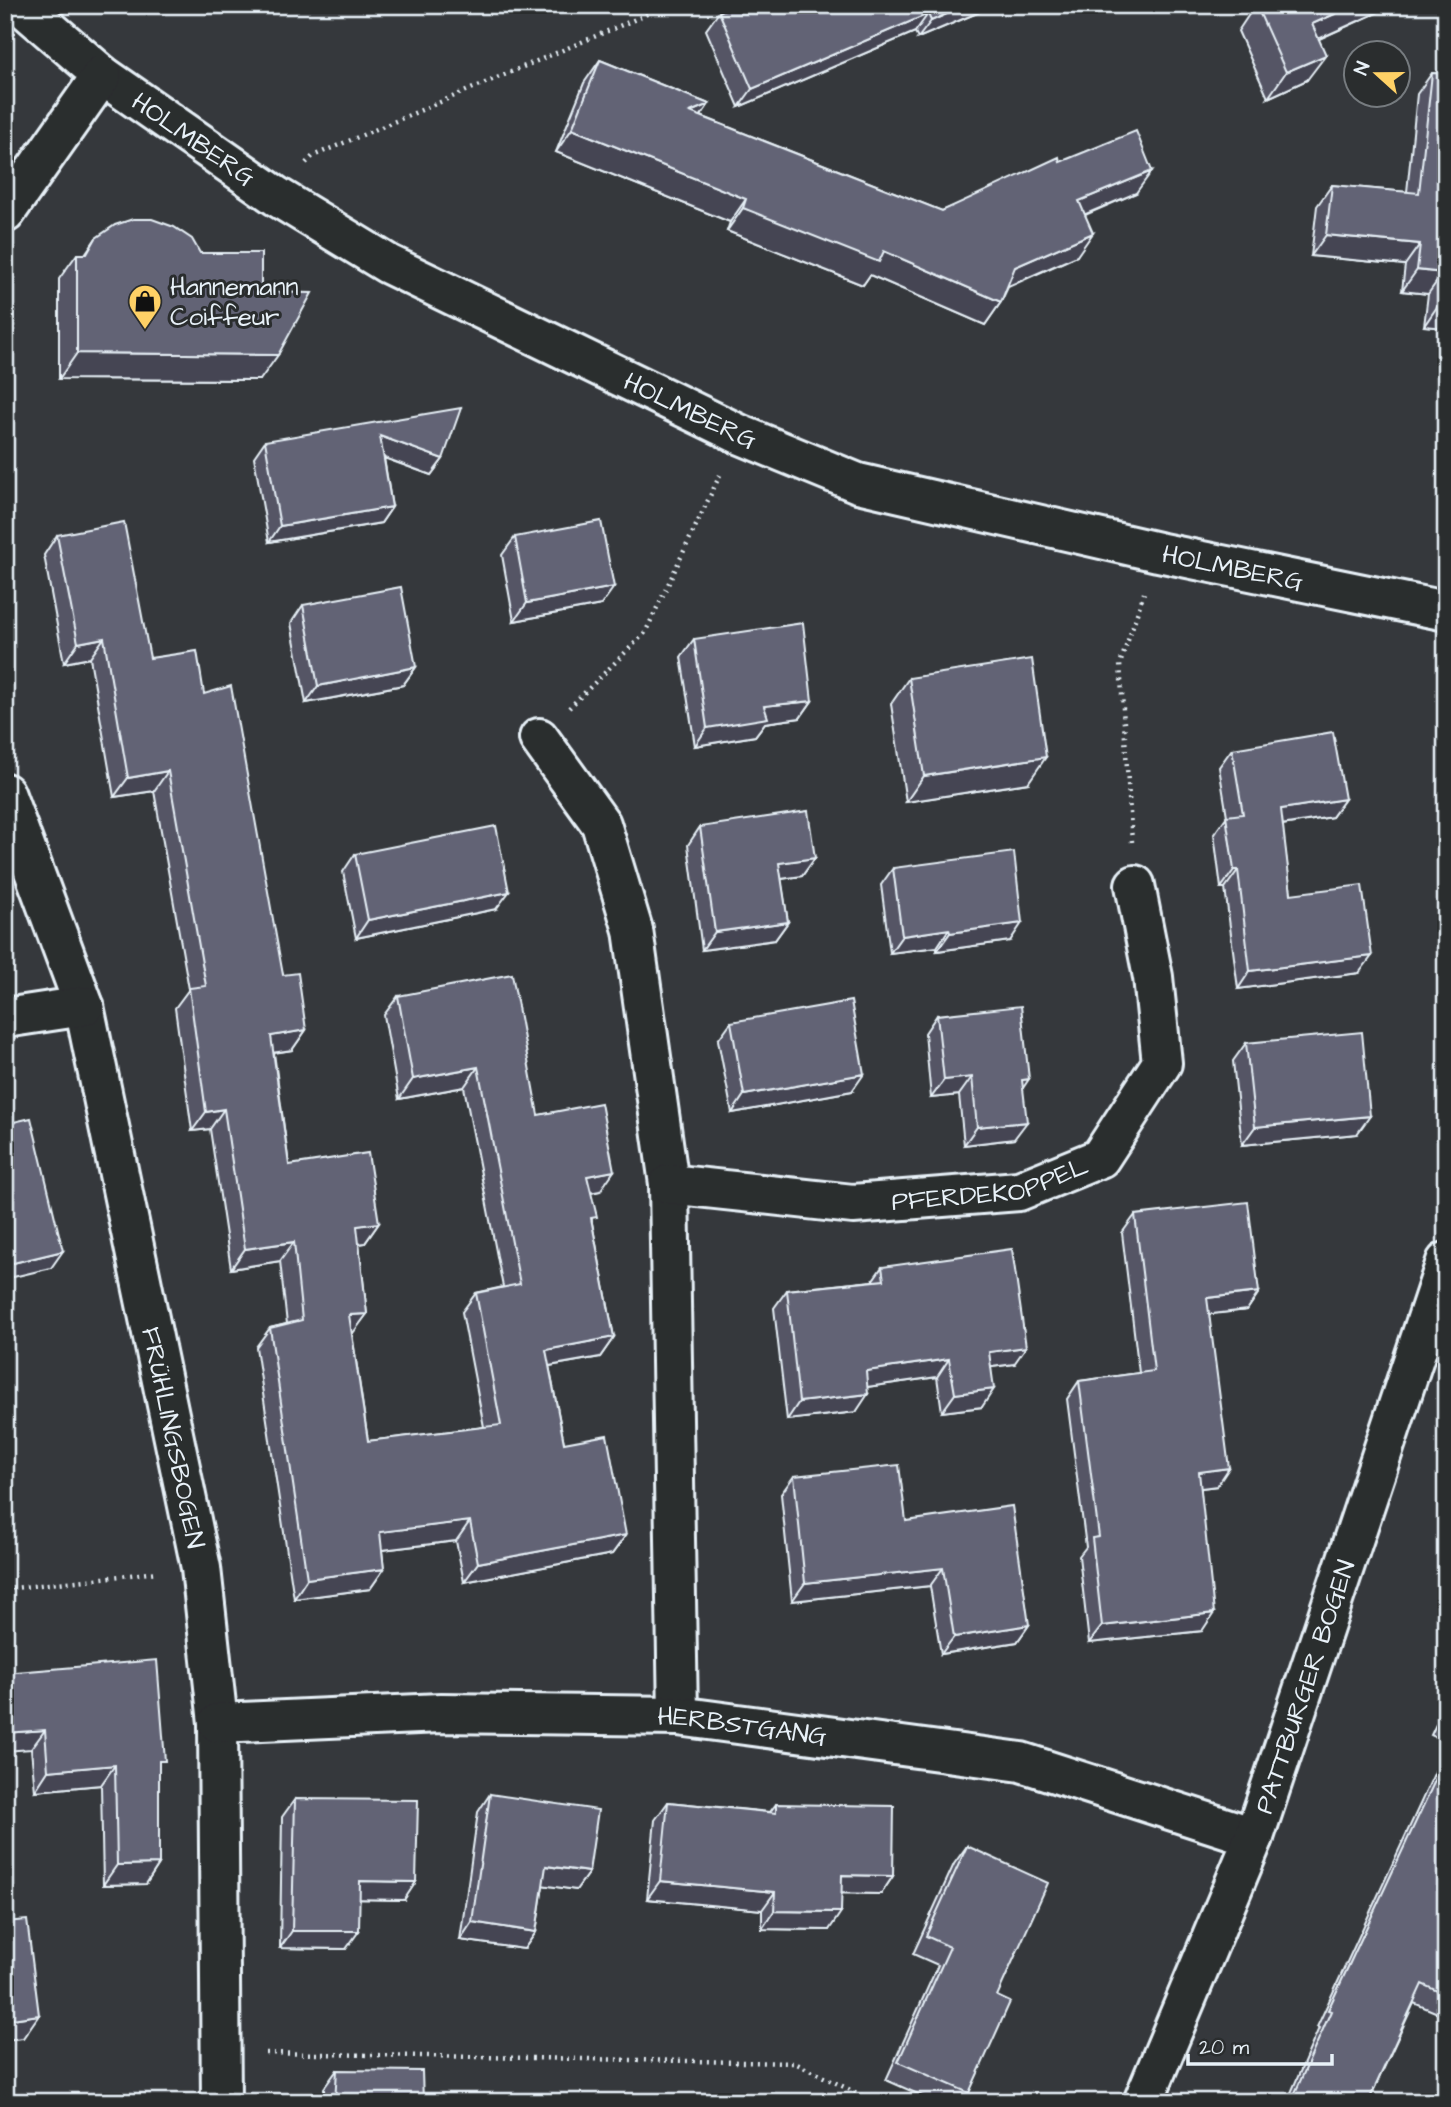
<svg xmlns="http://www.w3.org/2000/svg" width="1451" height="2107" viewBox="0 0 1451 2107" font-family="'Architects Daughter',sans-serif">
	<rect width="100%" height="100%" fill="#35383c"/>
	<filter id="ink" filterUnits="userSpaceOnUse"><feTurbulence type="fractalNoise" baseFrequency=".0143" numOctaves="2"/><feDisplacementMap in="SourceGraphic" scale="14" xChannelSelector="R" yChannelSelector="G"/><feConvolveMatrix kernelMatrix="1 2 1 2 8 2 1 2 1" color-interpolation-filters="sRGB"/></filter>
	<g filter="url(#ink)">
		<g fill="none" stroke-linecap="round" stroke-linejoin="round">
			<defs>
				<g id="minor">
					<path id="s1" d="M 21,5 L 102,75 L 276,196 L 388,264 L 739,434 L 858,483 L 1158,552 L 1446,611"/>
					<path d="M 5,213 L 102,75"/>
					<path d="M 539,738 L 601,824 L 633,930 L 669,1184 L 678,1716"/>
					<path id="s2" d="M 5,793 L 84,1006 L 201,1568 L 218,1723 L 221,2102"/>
					<path d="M 5,1018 L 84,1006"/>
					<path id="s3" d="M 669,1184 L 853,1204 L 1019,1191 L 1100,1158 L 1162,1063 L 1153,977 L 1135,885"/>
					<path id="s4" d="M 218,1723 L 441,1713 L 678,1716 L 1021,1762 L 1254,1837"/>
					<path id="s5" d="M 1143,2102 L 1254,1837 L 1446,1262"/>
				</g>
			</defs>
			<use href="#minor" stroke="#e8f1f8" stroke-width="44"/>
			<path stroke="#e8f1f8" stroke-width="4.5" stroke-dasharray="2 5" stroke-linecap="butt" d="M 306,163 L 313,156 L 643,16 L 663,5
				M 1442,565 L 1446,553
				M 569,708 L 645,633 L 720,475
				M 1132,842 L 1120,664 L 1144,593
				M 5,1589 L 157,1572
				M 266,2053 L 795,2063 L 875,2102"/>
			<use href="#minor" stroke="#2a2d2e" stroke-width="38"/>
		</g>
		<path fill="#545565" stroke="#e8f1f8" stroke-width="2" d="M 734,5 L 996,5 L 918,38 L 915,32 L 739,107 L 706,30 L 719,12 Z
			M 1250,5 L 1394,5 L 1319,39 L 1307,80 L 1268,98 L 1238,31 L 1252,10 Z
			M 600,60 L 709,104 L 701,116 L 942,211 L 1060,162 L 1136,193 L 1085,215 L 1077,256 L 1008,287 L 1001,302 L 985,325 L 870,275 L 863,285 L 727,231 L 730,222 L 556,152 L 584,83 Z
			M 1432,73 L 1446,74 L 1446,328 L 1424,326 L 1428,294 L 1402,291 L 1405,265 L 1311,256 L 1317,206 L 1332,185 L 1407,192 L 1417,94 Z
			M 96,238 L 200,253 L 261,292 L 260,380 L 59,379 L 59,279 L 77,254 L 85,254 Z
			M 265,441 L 443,459 L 431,475 L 384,458 L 392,507 L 381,523 L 269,542 L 254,457 Z
			M 57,535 L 150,658 L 204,694 L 283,975 L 306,1030 L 292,1050 L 274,1053 L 289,1165 L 379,1223 L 365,1243 L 359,1244 L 367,1314 L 352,1333 L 368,1441 L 484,1427 L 462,1312 L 476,1293 L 503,1287 L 464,1087 L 399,1099 L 384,1015 L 398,996 L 538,1115 L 600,1191 L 591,1193 L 592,1223 L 614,1337 L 600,1357 L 549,1366 L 564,1443 L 626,1535 L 612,1554 L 464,1582 L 456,1541 L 382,1550 L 384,1569 L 370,1589 L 294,1599 L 256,1347 L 270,1328 L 287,1324 L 280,1261 L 231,1269 L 210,1129 L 192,1131 L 175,1008 L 189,989 L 154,791 L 114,797 L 90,658 L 64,663 L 44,555 Z
			M 515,537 L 601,605 L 514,621 L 502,555 Z
			M 303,605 L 416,667 L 403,685 L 306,703 L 291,623 Z
			M 694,639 L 812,701 L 800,718 L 765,723 L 755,736 L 695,746 L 681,657 Z
			M 909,678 L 1028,783 L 906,802 L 891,704 Z
			M 1232,749 L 1345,799 L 1332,817 L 1282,825 L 1291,894 L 1359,973 L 1238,989 L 1225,888 L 1221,888 L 1214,834 L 1227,816 L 1219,767 Z
			M 700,827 L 815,858 L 802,876 L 781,879 L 788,922 L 775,940 L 702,950 L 688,845 Z
			M 355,854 L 496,909 L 356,938 L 343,872 Z
			M 893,868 L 1010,941 L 937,951 L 937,947 L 890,953 L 881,885 Z
			M 937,1015 L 1023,1088 L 1014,1139 L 964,1145 L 959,1095 L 931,1098 L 925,1033 Z
			M 731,1022 L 852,1091 L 732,1113 L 718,1040 Z
			M 1246,1043 L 1357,1134 L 1242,1145 L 1233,1061 Z
			M 1135,1215 L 1259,1292 L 1247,1310 L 1209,1314 L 1217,1486 L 1201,1488 L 1202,1631 L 1089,1643 L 1079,1556 L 1086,1547 L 1067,1399 L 1079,1381 L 1139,1373 L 1122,1233 Z
			M 882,1267 L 1014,1364 L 991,1367 L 982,1407 L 942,1412 L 937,1377 L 867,1387 L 856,1412 L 787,1420 L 774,1308 L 787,1290 L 872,1281 Z
			M 794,1476 L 906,1521 L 1029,1625 L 1017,1642 L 941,1654 L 930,1586 L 792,1601 L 781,1494 Z
			M 5,1673 L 159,1769 L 159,1864 L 146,1884 L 103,1885 L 101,1785 L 35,1791 L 31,1749 Z
			M 1446,1703 L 1446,1742 L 1431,1735 Z
			M 1446,1748 L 1446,2006 L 1440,2014 L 1414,2003 L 1370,2098 L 1373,2102 L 1287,2102 L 1319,2028 L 1317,2027 Z
			M 490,1794 L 589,1872 L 576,1890 L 543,1885 L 536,1932 L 524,1949 L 460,1940 L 478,1812 Z
			M 295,1799 L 404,1900 L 360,1899 L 346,1949 L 280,1948 L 282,1817 Z
			M 668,1802 L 770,1812 L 776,1804 L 893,1876 L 881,1894 L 842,1893 L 829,1930 L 762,1929 L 762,1910 L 647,1899 L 655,1820 Z
			M 967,1846 L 997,1996 L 969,2093 L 963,2102 L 936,2102 L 886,2080 L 938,1965 L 913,1954 L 954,1864 Z
			M 337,2070 L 423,2102 L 324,2102 L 324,2088 Z"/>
		<path fill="#454552" stroke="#e8f1f8" stroke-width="2" d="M 967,5 L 996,5 L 918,38 L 931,21 Z
			M 1355,5 L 1394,5 L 1294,50 L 1312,24 Z
			M 928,14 L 915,32 L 739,107 L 752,89 Z
			M 1326,55 L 1307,80 L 1268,98 L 1286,72 Z
			M 709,104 L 693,127 L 690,112 Z
			M 572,129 L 746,199 L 730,222 L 556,152 Z
			M 1152,171 L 1136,193 L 1062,224 L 1079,201 Z
			M 743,208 L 884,251 L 1001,302 L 985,325 L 870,275 L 863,285 L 727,231 Z
			M 1093,233 L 1077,256 L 999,290 L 1015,267 Z
			M 1326,235 L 1420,244 L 1405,265 L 1311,256 Z
			M 1417,270 L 1443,273 L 1428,294 L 1402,291 Z
			M 1439,304 L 1446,305 L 1446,328 L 1424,326 Z
			M 77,353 L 278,355 L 260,380 L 59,379 Z
			M 380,436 L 443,459 L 431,475 L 369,452 Z
			M 392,507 L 381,523 L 269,542 L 280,526 Z
			M 614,587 L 601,605 L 514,621 L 527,603 Z
			M 104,638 L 90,658 L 64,663 L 78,643 Z
			M 416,667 L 403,685 L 306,703 L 318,686 Z
			M 812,701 L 800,718 L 765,723 L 755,736 L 695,746 L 707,728 L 764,706 Z
			M 1046,757 L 1028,783 L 906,802 L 924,776 Z
			M 168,771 L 154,791 L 114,797 L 128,778 Z
			M 1345,799 L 1332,817 L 1268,827 L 1281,809 Z
			M 815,858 L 802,876 L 767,881 L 779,863 Z
			M 1234,870 L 1238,870 L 1225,888 L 1221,888 Z
			M 509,892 L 496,909 L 356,938 L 368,920 Z
			M 788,922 L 775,940 L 702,950 L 715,932 Z
			M 1022,923 L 1010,941 L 937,951 L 950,933 Z
			M 949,929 L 937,947 L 890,953 L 902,936 Z
			M 1372,956 L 1359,973 L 1238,989 L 1250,971 Z
			M 306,1030 L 292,1050 L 258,1055 L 271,1036 Z
			M 478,1067 L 464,1087 L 399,1099 L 413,1079 Z
			M 864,1074 L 852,1091 L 732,1113 L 744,1095 Z
			M 972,1077 L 959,1095 L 931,1098 L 944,1080 Z
			M 1029,1079 L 1017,1097 L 1022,1080 Z
			M 224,1109 L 210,1129 L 192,1131 L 206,1112 Z
			M 1370,1116 L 1357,1134 L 1242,1145 L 1255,1127 Z
			M 1027,1122 L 1014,1139 L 964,1145 L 977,1127 Z
			M 614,1171 L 600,1191 L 573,1196 L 587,1176 Z
			M 379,1223 L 365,1243 L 343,1246 L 357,1226 Z
			M 294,1242 L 280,1261 L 231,1269 L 245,1249 Z
			M 63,1251 L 51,1268 L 5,1279 L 5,1265 Z
			M 1259,1292 L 1247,1310 L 1195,1316 L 1207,1298 Z
			M 367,1314 L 353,1333 L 336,1335 L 349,1315 Z
			M 614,1337 L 600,1357 L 532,1369 L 546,1350 Z
			M 1026,1347 L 1014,1364 L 977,1369 L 989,1352 Z
			M 949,1359 L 937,1377 L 853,1389 L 866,1371 Z
			M 994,1389 L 982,1407 L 942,1412 L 955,1394 Z
			M 868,1394 L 856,1412 L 787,1420 L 799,1402 Z
			M 1229,1468 L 1217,1486 L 1186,1490 L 1199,1472 Z
			M 470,1521 L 456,1541 L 366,1552 L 380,1532 Z
			M 626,1535 L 612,1554 L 464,1582 L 478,1563 Z
			M 943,1568 L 930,1586 L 792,1601 L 805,1583 Z
			M 384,1569 L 370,1589 L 294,1599 L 307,1579 Z
			M 1214,1613 L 1202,1631 L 1089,1643 L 1102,1626 Z
			M 1029,1625 L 1017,1642 L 941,1654 L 954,1637 Z
			M 45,1730 L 31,1749 L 5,1751 L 5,1733 Z
			M 115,1765 L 101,1785 L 35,1791 L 48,1771 Z
			M 159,1864 L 146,1884 L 103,1885 L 117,1865 Z
			M 546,1866 L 589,1872 L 576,1890 L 534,1884 Z
			M 842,1875 L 893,1876 L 881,1894 L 830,1893 Z
			M 360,1881 L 416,1882 L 404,1900 L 348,1899 Z
			M 660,1881 L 775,1892 L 762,1910 L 647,1899 Z
			M 774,1911 L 841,1912 L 829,1930 L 762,1929 Z
			M 472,1922 L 536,1932 L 524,1949 L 460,1940 Z
			M 292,1931 L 359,1931 L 346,1949 L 280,1948 Z
			M 39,2015 L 23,2038 L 5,2040 L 5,2020 Z"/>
		<path fill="#626375" stroke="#e8f1f8" stroke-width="2" d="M 734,5 L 967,5 L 931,21 L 928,14 L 752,89 L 719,12 Z
			M 1256,5 L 1355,5 L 1312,24 L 1326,55 L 1286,72 Z
			M 600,60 L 709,104 L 690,112 L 942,211 L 1059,157 L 1060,162 L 1136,131 L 1152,171 L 1079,201 L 1093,233 L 1015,267 L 1001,302 L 884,251 L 879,262 L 743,208 L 746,199 L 572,129 Z
			M 1432,73 L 1446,74 L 1446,305 L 1439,304 L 1443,273 L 1417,270 L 1420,244 L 1326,235 L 1332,185 L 1419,193 Z
			M 133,219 L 152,219 L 174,227 L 192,239 L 200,253 L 261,253 L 261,292 L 312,293 L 278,355 L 77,353 L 77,254 L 87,254 L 96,238 L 115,225 Z
			M 461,408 L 443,459 L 380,436 L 392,507 L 280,526 L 265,441 Z
			M 601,521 L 614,587 L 527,603 L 515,537 Z
			M 124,522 L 150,658 L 197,651 L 204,694 L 231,686 L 283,975 L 298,973 L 306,1030 L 271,1036 L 289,1165 L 368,1153 L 379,1223 L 357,1226 L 367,1314 L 349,1315 L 368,1441 L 501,1425 L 476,1293 L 520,1284 L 478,1067 L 413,1079 L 398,996 L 512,974 L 538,1115 L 601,1103 L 614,1171 L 587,1176 L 597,1217 L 591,1218 L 614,1337 L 546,1350 L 564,1443 L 607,1435 L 626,1535 L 478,1563 L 470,1521 L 380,1532 L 384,1569 L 307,1579 L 270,1328 L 302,1320 L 294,1242 L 245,1249 L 224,1109 L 206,1112 L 189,988 L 206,986 L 168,771 L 128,778 L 104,638 L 78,643 L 57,535 Z
			M 401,587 L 416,667 L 318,686 L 303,605 Z
			M 803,623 L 812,701 L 764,706 L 768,718 L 707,728 L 694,639 Z
			M 1032,659 L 1046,757 L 924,776 L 909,678 Z
			M 1333,732 L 1345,799 L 1281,809 L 1291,894 L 1362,885 L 1372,956 L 1250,971 L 1238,870 L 1234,870 L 1226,816 L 1243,814 L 1232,749 Z
			M 808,811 L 815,858 L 779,863 L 788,922 L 715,932 L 700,827 Z
			M 496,826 L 509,892 L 368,920 L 355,854 Z
			M 1014,852 L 1022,923 L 950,933 L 949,929 L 902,936 L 893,868 Z
			M 851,1001 L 864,1074 L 744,1095 L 731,1022 Z
			M 1021,1006 L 1029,1079 L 1022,1080 L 1027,1122 L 977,1127 L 972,1077 L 944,1080 L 937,1015 Z
			M 1362,1032 L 1370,1116 L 1255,1127 L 1246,1043 Z
			M 31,1118 L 63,1251 L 5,1265 L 5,1124 Z
			M 1248,1202 L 1259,1292 L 1207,1298 L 1229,1468 L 1199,1472 L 1214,1613 L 1102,1626 L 1092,1538 L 1099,1537 L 1079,1381 L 1154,1371 L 1135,1215 Z
			M 1012,1249 L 1026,1347 L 989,1352 L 994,1389 L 955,1394 L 949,1359 L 866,1371 L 868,1394 L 799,1402 L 787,1290 L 884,1280 L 882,1267 Z
			M 899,1465 L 906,1521 L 1012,1506 L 1029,1625 L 954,1637 L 943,1568 L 805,1583 L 794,1476 Z
			M 157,1660 L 165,1761 L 159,1761 L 159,1864 L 117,1865 L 115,1765 L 48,1771 L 45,1730 L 5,1733 L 5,1673 Z
			M 1446,1757 L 1446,1995 L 1422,1984 L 1370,2098 L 1374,2099 L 1373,2102 L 1291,2102 L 1331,2011 L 1328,2010 Z
			M 490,1794 L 598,1810 L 589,1872 L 546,1866 L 536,1932 L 472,1922 Z
			M 295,1799 L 418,1800 L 416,1882 L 360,1881 L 359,1931 L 292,1931 Z
			M 668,1802 L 776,1813 L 776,1804 L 894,1806 L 893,1876 L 842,1875 L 841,1912 L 774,1911 L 775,1892 L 660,1881 Z
			M 967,1846 L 1048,1883 L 997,1996 L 1010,2002 L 969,2093 L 898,2062 L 950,1947 L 926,1936 Z
			M 27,1920 L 39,2015 L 5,2020 L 5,1922 Z
			M 337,2070 L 422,2071 L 423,2102 L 335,2102 Z"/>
	</g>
	<defs>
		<symbol id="shop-pin" viewBox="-11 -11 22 30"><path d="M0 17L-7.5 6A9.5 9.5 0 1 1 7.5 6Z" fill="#ffd166" stroke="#2a2d2e"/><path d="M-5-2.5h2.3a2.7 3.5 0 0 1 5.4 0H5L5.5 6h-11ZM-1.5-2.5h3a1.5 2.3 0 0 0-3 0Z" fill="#111"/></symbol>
	</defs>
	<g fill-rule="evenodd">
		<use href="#shop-pin" x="126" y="282" width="38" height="52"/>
	</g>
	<g text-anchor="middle" stroke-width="6" stroke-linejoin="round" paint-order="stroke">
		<g font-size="26" fill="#e8f1f8" stroke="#2a2d2e">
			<text dy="9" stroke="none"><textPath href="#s1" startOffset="219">HOLMBERG</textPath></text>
			<text dy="9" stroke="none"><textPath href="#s1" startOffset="786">HOLMBERG</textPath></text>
			<text dy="9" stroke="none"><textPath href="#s1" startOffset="1353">HOLMBERG</textPath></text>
			<text dy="9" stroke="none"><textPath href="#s3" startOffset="324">PFERDEKOPPEL</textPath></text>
			<text dy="9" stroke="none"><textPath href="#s2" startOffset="668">FRÜHLINGSBOGEN</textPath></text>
			<text dy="9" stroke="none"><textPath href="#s5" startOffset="446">PATTBURGER BOGEN</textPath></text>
			<text dy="9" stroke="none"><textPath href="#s4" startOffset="525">HERBSTGANG</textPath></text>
		</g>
		<g font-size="26" fill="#e8f1f8" stroke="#2a2d2e" text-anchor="start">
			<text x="170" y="295">Hannemann<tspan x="170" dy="30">Coiffeur</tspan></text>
		</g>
	</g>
	<rect width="1451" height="2107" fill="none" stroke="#2a2d2e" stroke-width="28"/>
	<rect x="14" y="14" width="1423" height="2079" fill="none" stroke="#e8f1f8" stroke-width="2.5" filter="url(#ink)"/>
	<g transform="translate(1377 74) rotate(291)"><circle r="33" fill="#2a2d2e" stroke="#767b7f" stroke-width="2"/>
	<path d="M0-5L12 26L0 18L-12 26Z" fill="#ffd166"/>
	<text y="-10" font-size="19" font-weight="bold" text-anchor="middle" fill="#e8f1f8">N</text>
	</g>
	<path d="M1188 2054v10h144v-10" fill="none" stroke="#e8f1f8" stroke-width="3.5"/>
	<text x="1199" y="2054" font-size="21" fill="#e8f1f8" stroke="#2a2d2e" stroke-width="5" paint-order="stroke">20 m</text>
</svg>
